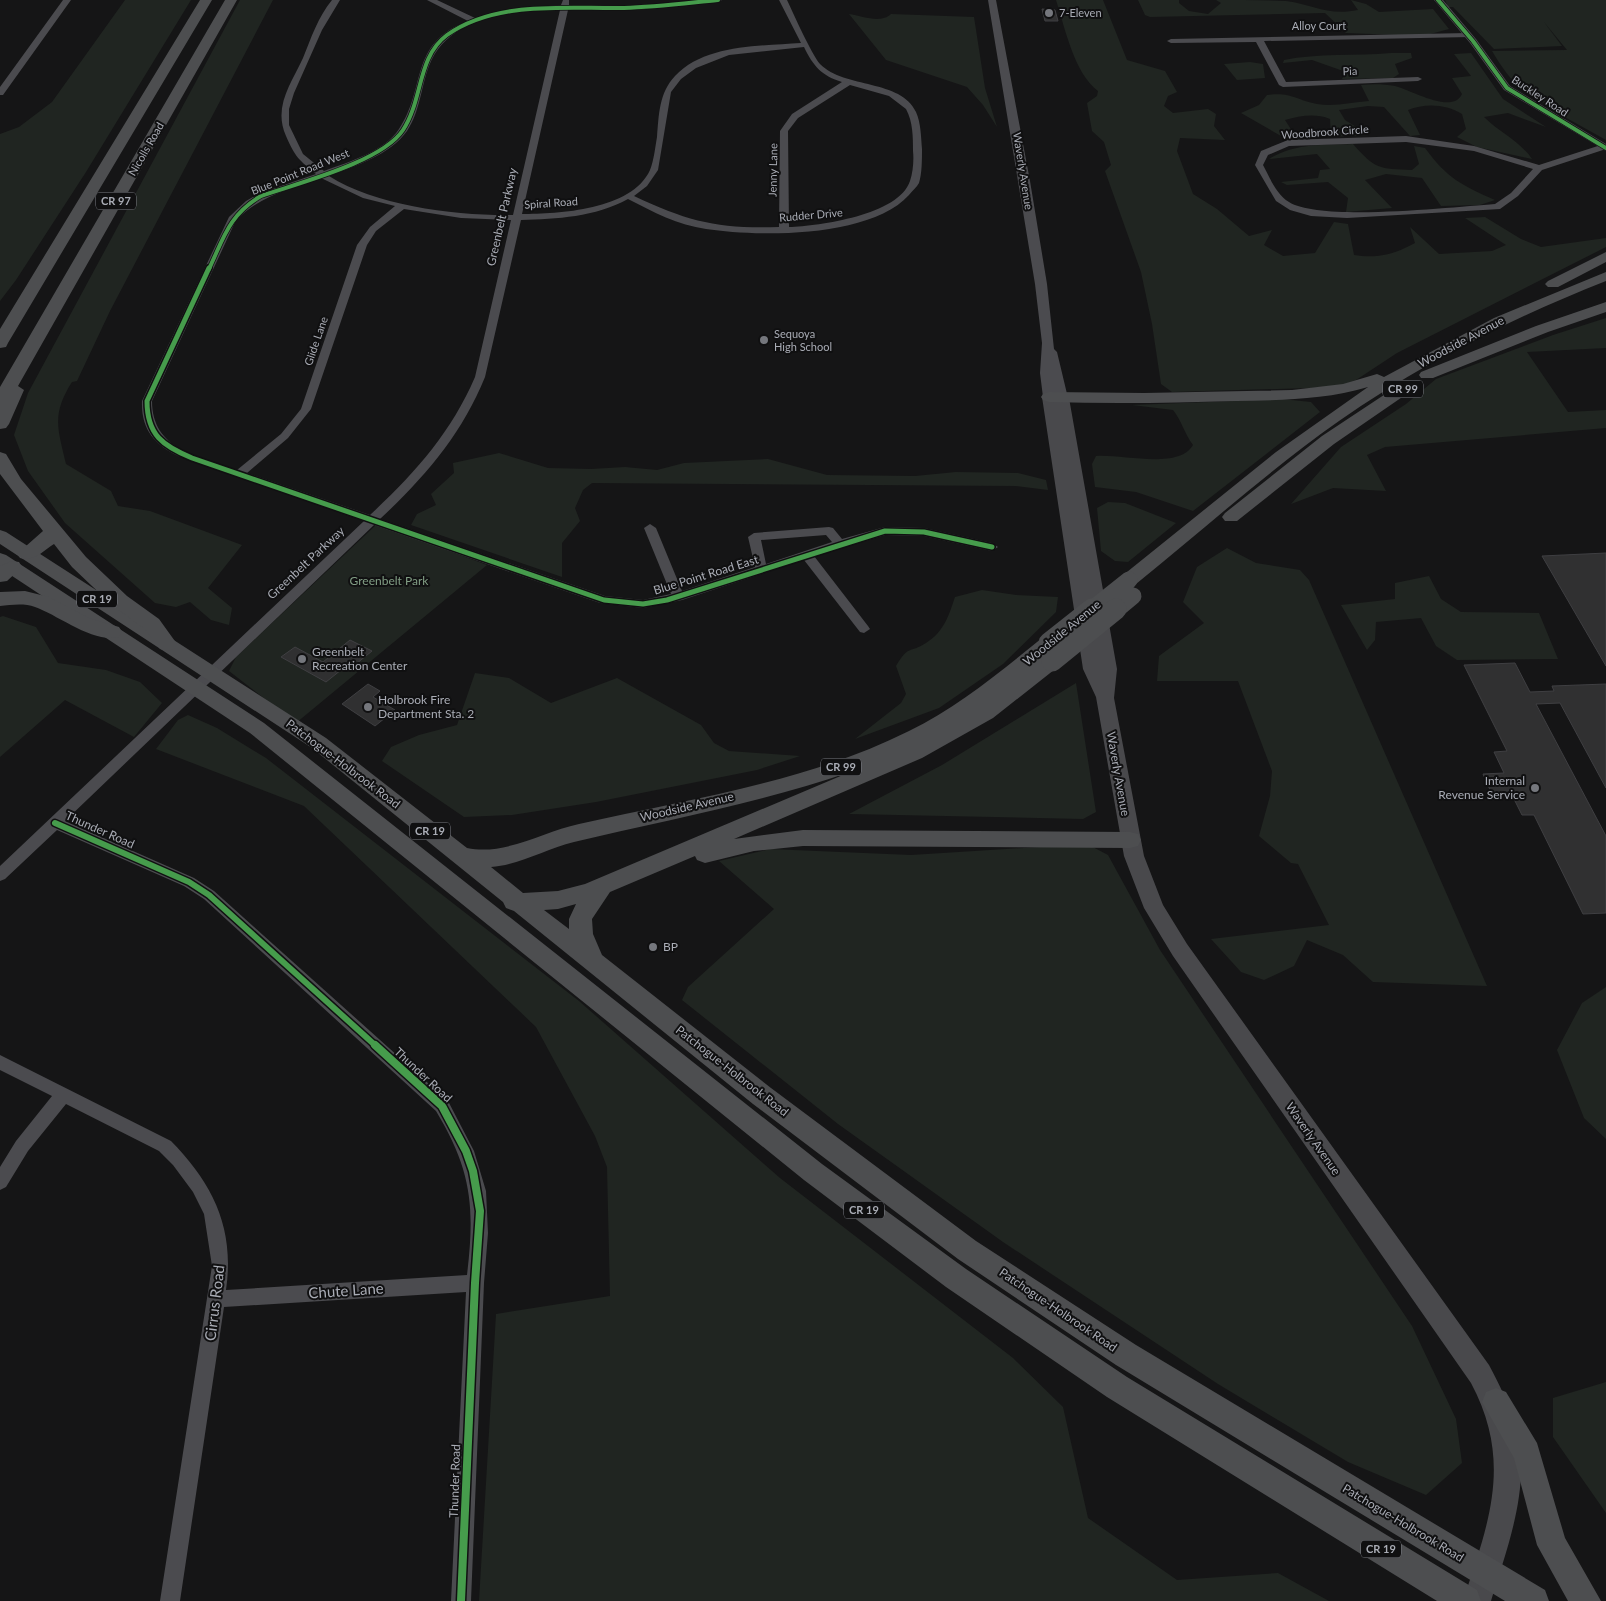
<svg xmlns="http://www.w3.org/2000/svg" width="1606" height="1601" viewBox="0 0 1606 1601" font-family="Lato,sans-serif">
	<rect width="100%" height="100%" fill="#151516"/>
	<path fill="#202521" d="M 125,0 L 191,0 L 86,172 L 16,280 L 0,301 L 0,134 L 19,127 L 52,102 Z
		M 240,0 L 273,0 L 110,311 L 77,381 L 72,382 C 51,415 58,429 66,464 L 111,491 L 118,506 L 150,511 L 242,545 L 208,588 L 232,608 L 229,625 L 211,620 L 190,602 L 176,607 L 155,603 L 65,523 L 28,471 L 14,435 L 28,393 Z
		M 1056,0 L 1103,0 L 1127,60 L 1165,71 L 1177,92 L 1168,96 L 1164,106 L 1173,113 L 1208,109 L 1216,114 L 1214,126 L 1225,140 L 1180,138 L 1177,151 L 1193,194 L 1217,209 L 1249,236 L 1272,230 L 1264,245 L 1283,256 L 1315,253 L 1334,222 L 1348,224 L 1354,255 C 1377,259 1395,254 1415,243 L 1410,227 L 1439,254 L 1492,251 L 1506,245 L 1465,218 L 1485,217 L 1521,239 L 1541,247 L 1606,238 L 1606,247 L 1397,353 L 1356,380 L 1340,386 L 1311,388 L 1172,392 L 1161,384 L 1152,324 L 1141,272 L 1105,171 L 1111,165 L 1104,142 L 1092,131 L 1087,103 L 1097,96 L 1098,91 C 1074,73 1065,28 1056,0 Z
		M 1138,0 L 1179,0 L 1179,3 L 1189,11 L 1208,14 L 1221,3 L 1216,0 C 1239,0 1264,0 1286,1 C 1314,5 1328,16 1358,10 L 1351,0 L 1366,4 L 1379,12 L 1433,9 L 1449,29 L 1423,36 L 1346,33 L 1325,13 L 1150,17 L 1145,15 Z
		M 1445,0 L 1606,0 L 1606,140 L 1545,106 L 1557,105 C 1528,105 1506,75 1492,51 L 1567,50 L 1544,22 L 1562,46 L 1494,49 L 1453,7 L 1448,7 Z
		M 849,14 C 862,16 881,24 891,14 L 974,17 L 985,88 L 997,127 L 983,105 L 967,87 L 886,60 Z
		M 1391,53 L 1411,53 L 1412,58 L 1395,64 L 1399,74 L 1393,78 L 1342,79 L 1346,72 L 1312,60 L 1283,63 L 1284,60 C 1317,53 1356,56 1391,53 Z
		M 1471,53 L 1503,99 L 1546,127 L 1508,113 L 1484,117 C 1499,132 1520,141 1532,159 L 1477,147 L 1457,137 L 1466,129 L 1462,114 C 1446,104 1425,103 1408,110 L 1420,135 L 1410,136 L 1384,107 L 1368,106 L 1339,110 L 1345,120 L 1369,135 L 1331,137 L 1330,119 C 1315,113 1300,116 1285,120 L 1296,137 L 1288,140 L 1241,113 L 1259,105 L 1267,95 C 1292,92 1295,100 1317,104 C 1335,107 1352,102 1369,101 L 1361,85 C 1373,84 1383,84 1395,86 C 1411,90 1453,115 1462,94 L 1452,78 L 1471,76 L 1454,54 Z
		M 1250,62 L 1263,64 L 1265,78 L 1237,80 L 1224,64 Z
		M 1353,144 C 1375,169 1379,169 1412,170 L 1419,164 L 1414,146 L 1425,148 C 1447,178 1461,185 1495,200 L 1480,205 L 1441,206 L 1422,178 L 1386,174 L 1365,180 L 1392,208 L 1346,212 L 1348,198 L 1328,182 L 1287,185 L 1281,182 L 1318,178 L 1320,170 L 1330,169 L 1317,154 L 1269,159 C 1294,143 1325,145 1353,144 Z
		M 1606,318 L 1606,348 L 1527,352 L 1568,412 L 1606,410 L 1606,428 L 1385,447 L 1367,455 L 1386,491 L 1333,488 L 1291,504 L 1341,447 L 1406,404 L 1436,379 L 1553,335 Z
		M 1282,399 L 1311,402 L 1320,412 L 1193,511 L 1136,492 L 1095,487 L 1092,464 L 1096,456 C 1122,454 1179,470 1193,445 C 1184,433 1182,421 1173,410 L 1132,405 Z
		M 499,453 L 548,468 L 591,469 L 625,467 L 657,470 L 684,463 L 768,459 L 827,475 L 915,476 L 956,472 L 1018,473 L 1046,480 L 1048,490 L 1015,486 L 592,483 L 583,490 L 575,508 L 580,521 L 562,543 L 562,577 L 411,525 L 417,514 L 436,505 L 431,494 L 454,473 L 453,463 Z
		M 1108,502 L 1125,503 L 1176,523 L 1128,562 L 1115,561 L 1101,551 L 1097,508 Z
		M 377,524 L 487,565 L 296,723 L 229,671 L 236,657 Z
		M 1227,548 L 1256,563 L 1300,570 L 1309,580 L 1487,986 L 1373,982 L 1343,955 L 1307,940 L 1294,966 L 1264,980 L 1241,972 L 1211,939 L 1329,925 L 1298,864 L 1291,863 L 1259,836 L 1270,796 L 1272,771 L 1238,681 L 1157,681 L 1159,656 L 1204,623 L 1183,602 L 1197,567 Z
		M 1429,576 L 1441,599 L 1461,612 L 1539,613 L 1558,659 L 1457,660 L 1436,646 L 1421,618 L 1376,622 L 1375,640 L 1367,650 L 1341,605 L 1395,599 L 1395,583 Z
		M 982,590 L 1016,595 L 1058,597 L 1056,612 L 1003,664 L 939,708 L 855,739 L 901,703 L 906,694 L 896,666 C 909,644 909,654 926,643 C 944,632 949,615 955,597 Z
		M 3,616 L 36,627 L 58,663 L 106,670 L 140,682 L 162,703 L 134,737 L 65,700 L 0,757 L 0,617 Z
		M 475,673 L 509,678 L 551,703 L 617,678 L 701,725 L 714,743 L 729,751 L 800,756 L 757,770 L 596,802 L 512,815 L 464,817 L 382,761 L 391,747 L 419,735 L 457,725 Z
		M 1076,683 L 1096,812 L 1083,819 L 849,814 L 942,765 Z
		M 188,715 L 217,728 L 266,758 L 579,1001 L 780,1178 L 1013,1358 L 1063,1407 L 1088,1518 L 1177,1580 L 1278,1573 L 1329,1601 L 479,1601 L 496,1314 L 610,1296 L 607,1167 L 595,1136 L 536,1027 L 304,806 L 156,749 L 178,720 Z
		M 1087,844 L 1108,855 L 1160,950 L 1412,1326 L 1456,1419 L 1462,1463 L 1426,1495 L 1348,1462 L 1218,1384 L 1003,1242 L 838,1124 L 682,1000 L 688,987 L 774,909 L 719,861 L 770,849 L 911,855 Z
		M 1606,987 L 1606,1139 L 1584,1118 L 1557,1050 L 1582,1003 Z
		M 1606,1382 L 1606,1513 L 1553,1437 L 1553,1398 Z"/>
	<path fill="#303031" stroke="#3f3f42" d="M 1042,9 L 1055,10 L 1058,21 L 1045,21 Z
		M 1606,553 L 1606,666 L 1542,556 Z
		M 350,640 L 372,651 L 356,664 L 351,662 L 326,682 L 281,657 L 295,647 L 323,662 Z
		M 1515,663 L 1530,692 L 1554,691 L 1552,686 L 1606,684 L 1606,788 L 1560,703 L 1536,704 L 1606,836 L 1606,913 L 1583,914 L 1534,815 L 1522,815 L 1510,791 L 1491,792 L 1483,774 L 1504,773 L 1494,752 L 1507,751 L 1464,665 Z
		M 368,684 L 380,691 L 373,697 L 395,710 L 375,726 L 342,704 Z"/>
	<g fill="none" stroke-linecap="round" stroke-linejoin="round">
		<path fill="#4b4b4f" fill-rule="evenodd" d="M 63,0 L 71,0 L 3,95 L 0,95 L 0,87 Z
			M 332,0 L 340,0 L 322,30 L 294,93 L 289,109 L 289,125 L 303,154 L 324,171 C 348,162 384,152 399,129 C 427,88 408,43 468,21 L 427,0 L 437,0 L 475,18 L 510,9 L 561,5 L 563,0 L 569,0 L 569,5 L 624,6 L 722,0 L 718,2 L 636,10 L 568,10 L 522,214 C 558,214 632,210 650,170 C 654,160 655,148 657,137 C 659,114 659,93 675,76 C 705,44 761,46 801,43 L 779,0 L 787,0 C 794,15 811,53 820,64 C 845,89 901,79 916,112 C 921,123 921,137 922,149 C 922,159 922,174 919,183 C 917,187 912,191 909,195 C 870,238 759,237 706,229 C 678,225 653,212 628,199 C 595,217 557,219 521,220 L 485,377 C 462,434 425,477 380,519 L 605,596 L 643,600 L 671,594 L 644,528 L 650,524 L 656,528 L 682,591 L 755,567 L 748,537 L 754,533 L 829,527 L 833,528 L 842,539 L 885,527 L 924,528 L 992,543 L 998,547 L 992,551 L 924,536 L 885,535 L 814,556 L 868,626 L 870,629 L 864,633 L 860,632 L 804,560 L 682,600 L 643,608 L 600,603 L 374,525 L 65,821 L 194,878 L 214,891 L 448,1101 L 474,1151 L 486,1191 L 488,1233 L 484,1283 L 471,1601 L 451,1601 L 466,1292 L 224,1307 L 180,1601 L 160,1601 L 212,1266 L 204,1214 L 193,1192 L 173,1165 L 159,1151 L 66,1104 L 28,1151 L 6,1187 L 0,1190 L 0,1167 L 16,1141 L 52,1096 L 0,1070 L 0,1055 L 171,1141 C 213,1184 235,1228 226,1290 L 467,1275 C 475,1207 472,1171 436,1111 L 204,899 L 184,886 L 57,830 L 5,879 L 0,881 L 0,866 L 364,521 L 178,456 C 154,444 141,429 142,401 L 229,217 L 246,201 L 258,194 L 316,174 C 299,160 295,157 286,136 C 273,107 291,84 303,58 C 311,38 318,17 332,0 ZM 560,10 L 513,215 C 457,216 376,206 329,176 C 355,166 390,155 407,131 C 420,112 421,87 429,66 C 448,16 513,10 560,10 ZM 804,47 C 813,66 822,76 842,82 L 792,114 L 780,131 L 779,227 C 719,229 689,222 634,196 L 647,186 L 658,170 L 671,92 L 681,79 L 696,68 L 729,55 ZM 850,85 L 889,96 L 906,109 C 913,122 913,137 913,151 C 914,160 913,172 910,181 C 899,215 819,226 789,227 L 788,131 L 798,118 ZM 321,178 L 363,198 L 395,206 L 370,227 L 357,245 L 301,409 L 281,434 L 237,470 C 199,457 152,450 152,401 L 236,220 C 263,194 287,191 321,178 ZM 404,209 L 461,218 L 511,220 L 475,377 C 451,433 414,474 370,515 L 247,473 L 288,438 L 311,409 L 367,245 L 376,231 ZM 826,535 L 832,542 L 766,564 L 761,540 Z
			M 1468,33 L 1472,35 L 1471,37 L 1264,41 L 1286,82 L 1418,77 L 1422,79 L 1418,81 L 1283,87 L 1279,85 L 1256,42 L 1171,43 L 1167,41 L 1171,39 Z
			M 1406,136 L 1474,146 L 1539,165 L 1604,144 L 1606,149 L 1542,170 L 1518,196 L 1500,209 L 1347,218 L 1311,216 L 1290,210 L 1276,201 L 1255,165 L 1261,151 L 1288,140 ZM 1406,142 L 1474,151 L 1533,169 L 1511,193 L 1495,204 C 1453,207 1320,222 1289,202 C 1276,194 1270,178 1263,165 L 1268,155 L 1289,146 Z"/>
		<path fill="#4b4b4f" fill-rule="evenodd" d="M 988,0 L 996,0 L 1030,181 L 1047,284 L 1054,349 L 1057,352 L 1068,398 L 1062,402 L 1058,401 L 1055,395 L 1053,400 L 1049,401 L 1043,397 L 1040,373 L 1042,343 L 1035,284 Z
			M 1434,0 L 1443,0 L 1476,39 L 1510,86 L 1606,144 L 1606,151 L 1504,90 L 1470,43 Z"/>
		<path fill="#49494c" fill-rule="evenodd" d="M 1049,393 L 1056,396 L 1062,394 L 1067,395 L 1069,398 L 1117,669 L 1114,698 L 1144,856 L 1163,905 L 1187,944 L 1489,1365 C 1500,1386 1510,1406 1516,1428 C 1532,1485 1507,1548 1491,1601 L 1463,1601 C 1489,1522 1513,1462 1471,1383 L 1173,956 L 1144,908 L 1124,856 L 1096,697 L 1083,669 L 1042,397 Z"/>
		<path fill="#4d4e50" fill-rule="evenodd" d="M 1606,252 L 1606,262 L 1558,287 L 1548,287 L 1545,284 L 1548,281 Z
			M 1606,272 L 1606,281 C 1512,318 1422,363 1339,421 C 1268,471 1203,530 1136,584 L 1129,586 L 1122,584 L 1120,580 L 1122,576 L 1276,452 L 1368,387 C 1325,400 1280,400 1236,401 C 1173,403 1111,404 1049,402 L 1043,400 L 1041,397 L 1043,394 L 1049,392 L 1144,393 L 1292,390 L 1343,384 L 1377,374 L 1384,377 L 1494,318 Z
			M 1606,302 L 1606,312 L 1548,332 L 1433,378 L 1421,378 L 1419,375 L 1421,372 L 1536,326 Z
			M 1405,383 L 1411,385 L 1413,388 L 1411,391 L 1334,444 L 1237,521 L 1225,521 L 1222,517 L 1225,513 L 1322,436 L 1399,385 Z
			M 0,530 L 6,532 L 326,738 L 467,848 C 505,856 542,832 579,824 C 690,799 807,782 909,731 C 958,707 1000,672 1042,638 L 1049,636 L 1056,638 L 1059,643 L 1046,656 L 1052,654 L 1059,656 L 1062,661 L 1059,666 L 993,718 L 922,758 L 734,839 L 803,830 L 1130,832 L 1138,834 L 1141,840 L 1138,846 L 1130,848 L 803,846 L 754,851 L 705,863 L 697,860 L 695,856 L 610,892 L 592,919 L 593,934 L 602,955 L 771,1088 L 976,1241 L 1136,1345 L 1545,1590 L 1549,1601 L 1505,1601 L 1116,1365 L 958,1259 L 753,1104 L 514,911 L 506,908 L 503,902 L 312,748 L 0,544 ZM 850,772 L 585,884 L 558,891 L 523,893 L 491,867 C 519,865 546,849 574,842 C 666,820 760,803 850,772 ZM 576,904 L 569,919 L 569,929 L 544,910 L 558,909 Z
			M 0,553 L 6,555 L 264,723 L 822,1164 L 966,1269 L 1127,1377 L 1477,1590 L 1481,1601 L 1437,1601 L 1107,1397 L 946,1287 L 804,1180 L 250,733 L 0,568 Z
			M 1496,1388 L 1506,1392 L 1537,1443 L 1565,1538 L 1601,1601 L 1568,1601 L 1537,1545 L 1514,1458 L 1482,1402 L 1486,1392 Z"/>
		<path fill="#4d4e50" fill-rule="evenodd" d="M 200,0 L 212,0 L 8,343 L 6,347 L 0,348 L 0,329 Z
			M 225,0 L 237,0 L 18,386 L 24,390 L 9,424 L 6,428 L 0,429 L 0,387 Z
			M 0,452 L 6,454 L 21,479 L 86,557 L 127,596 L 159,619 L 177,644 L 174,649 L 167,651 L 160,649 L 145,629 L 113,606 L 72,567 L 54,544 C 43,551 34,562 20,558 L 17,554 L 43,531 L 0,474 Z
			M 12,561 L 19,562 L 22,567 L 7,581 L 0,582 L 0,566 Z
			M 25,591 L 49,597 L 89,618 L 119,627 L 122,632 L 119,637 C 94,644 58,615 35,607 C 24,603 11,605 0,606 L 0,592 Z"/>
		<path stroke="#4d4e50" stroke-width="17" d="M 1090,611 L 1129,580
			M 1115,611 L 1133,596"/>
		<path stroke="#4d4e50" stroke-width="21" d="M 1049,643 L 1092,609
			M 1052,661 L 1116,609"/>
		<defs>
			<path id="cycleway-far3" d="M 1438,0 L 1473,41 L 1507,88 L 1606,148
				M 209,269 C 224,237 229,215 261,196 C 298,183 382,162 403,130 C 423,100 417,57 447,35 C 497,0 566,9 624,8 C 655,7 687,3 718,0"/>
			<path id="cycleway-far2" d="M 209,268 L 147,401 C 147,435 163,446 192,458 L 604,600 L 643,604 L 667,600 L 885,531 L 924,532 L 992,547"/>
			<path id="cycleway-far1" d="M 55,823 L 189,882 L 209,895 L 376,1046"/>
			<path id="cycleway" d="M 375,1045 L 442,1106 L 466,1151 L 473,1171 L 480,1211 L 475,1283 L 461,1601"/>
		</defs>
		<use href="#cycleway-far3" stroke="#101011" stroke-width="5.5"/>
		<use href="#cycleway-far2" stroke="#101011" stroke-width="8"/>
		<use href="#cycleway-far1" stroke="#101011" stroke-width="9"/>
		<use href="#cycleway" stroke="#101011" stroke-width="11"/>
		<use href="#cycleway-far3" stroke="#469c4c" stroke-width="4"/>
		<use href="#cycleway-far2" stroke="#469c4c" stroke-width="5"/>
		<use href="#cycleway-far1" stroke="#469c4c" stroke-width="6"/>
		<use href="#cycleway" stroke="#469c4c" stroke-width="8"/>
	</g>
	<g fill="#75777d" stroke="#101011" stroke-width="2">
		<circle cx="1049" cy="13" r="5"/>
		<circle cx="764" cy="340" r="5"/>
		<circle cx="302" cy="659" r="5"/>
		<circle cx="368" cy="707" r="5"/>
		<circle cx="1535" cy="788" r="5"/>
		<circle cx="653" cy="947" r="5"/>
	</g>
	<g text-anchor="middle" stroke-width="4" stroke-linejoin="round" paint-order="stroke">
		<g font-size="11" fill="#a9acb5" stroke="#101011" text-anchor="start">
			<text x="1059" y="17">7-Eleven</text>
			<text x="774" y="338">Sequoya<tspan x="774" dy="13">High School</tspan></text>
		</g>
		<g font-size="11" fill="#a9acb5" stroke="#101011">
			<text x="1319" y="30">Alloy Court</text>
			<text transform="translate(1350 71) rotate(-2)" y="4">Pia</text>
			<text transform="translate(1540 96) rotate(33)" y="4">Buckley Road</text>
			<text transform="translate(1325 132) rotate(-4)" y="4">Woodbrook Circle</text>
			<text transform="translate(146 149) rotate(-60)" y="4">Nicolls Road</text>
			<text transform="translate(773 170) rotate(-89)" y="4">Jenny Lane</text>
			<text transform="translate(1023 171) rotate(81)" y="4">Waverly Avenue</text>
			<text transform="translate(300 172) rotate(-22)" y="4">Blue Point Road West</text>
			<text transform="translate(551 203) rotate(-4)" y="4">Spiral Road</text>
			<text transform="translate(811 215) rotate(-5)" y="4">Rudder Drive</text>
			<text transform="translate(316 341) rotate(-71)" y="4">Glide Lane</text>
		</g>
		<g fill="#101011" stroke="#7b7d84" stroke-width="1">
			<rect x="96" y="192.5" width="40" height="17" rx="4"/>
			<rect x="1383" y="380.5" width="40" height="17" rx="4"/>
			<rect x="77" y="590.5" width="40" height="17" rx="4"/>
			<rect x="821" y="758.5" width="40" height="17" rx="4"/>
			<rect x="410" y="822.5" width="40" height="17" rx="4"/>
			<rect x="844" y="1201.5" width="40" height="17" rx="4"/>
			<rect x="1361" y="1540.5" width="40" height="17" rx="4"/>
		</g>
		<g font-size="11" font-weight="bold" fill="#a9acb5">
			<text x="116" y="205">CR 97</text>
			<text x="1403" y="393">CR 99</text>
			<text x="97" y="603">CR 19</text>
			<text x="841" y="771">CR 99</text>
			<text x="430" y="835">CR 19</text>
			<text x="864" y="1214">CR 19</text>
			<text x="1381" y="1553">CR 19</text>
		</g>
		<g font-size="12" fill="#a9acb5" stroke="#101011">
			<text transform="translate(502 217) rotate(-77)" y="4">Greenbelt Parkway</text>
			<text transform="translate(1461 342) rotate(-28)" y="4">Woodside Avenue</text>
			<text transform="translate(306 563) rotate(-43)" y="4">Greenbelt Parkway</text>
			<text transform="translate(706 575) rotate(-17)" y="4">Blue Point Road East</text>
			<text transform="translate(1062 633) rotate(-39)" y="4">Woodside Avenue</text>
			<text transform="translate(343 764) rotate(37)" y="4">Patchogue-Holbrook Road</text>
			<text transform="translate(1118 774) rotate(80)" y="4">Waverly Avenue</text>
			<text transform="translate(687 807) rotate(-13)" y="4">Woodside Avenue</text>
			<text transform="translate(100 830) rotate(24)" y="4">Thunder Road</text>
			<text transform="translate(732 1071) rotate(38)" y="4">Patchogue-Holbrook Road</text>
			<text transform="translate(423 1075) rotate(43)" y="4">Thunder Road</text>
			<text transform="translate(1313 1139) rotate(55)" y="4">Waverly Avenue</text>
			<text transform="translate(1058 1310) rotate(34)" y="4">Patchogue-Holbrook Road</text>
			<text transform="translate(455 1481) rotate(-88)" y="4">Thunder Road</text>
			<text transform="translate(1403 1523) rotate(31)" y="4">Patchogue-Holbrook Road</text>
		</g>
		<g font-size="12" fill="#829e85" stroke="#101011">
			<text x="389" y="585">Greenbelt Park</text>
		</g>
		<g font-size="12" fill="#a9acb5" stroke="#101011" text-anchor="start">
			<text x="312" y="656">Greenbelt<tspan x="312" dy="14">Recreation Center</tspan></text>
			<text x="378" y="704">Holbrook Fire<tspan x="378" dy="14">Department Sta. 2</tspan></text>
			<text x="1525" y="785" text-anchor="end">Internal<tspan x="1525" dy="14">Revenue Service</tspan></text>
			<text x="663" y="951">BP</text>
		</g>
		<g font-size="15" fill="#a9acb5" stroke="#101011">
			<text transform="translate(346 1291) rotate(-4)" y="5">Chute Lane</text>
			<text transform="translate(215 1303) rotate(-83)" y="5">Cirrus Road</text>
		</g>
	</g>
</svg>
